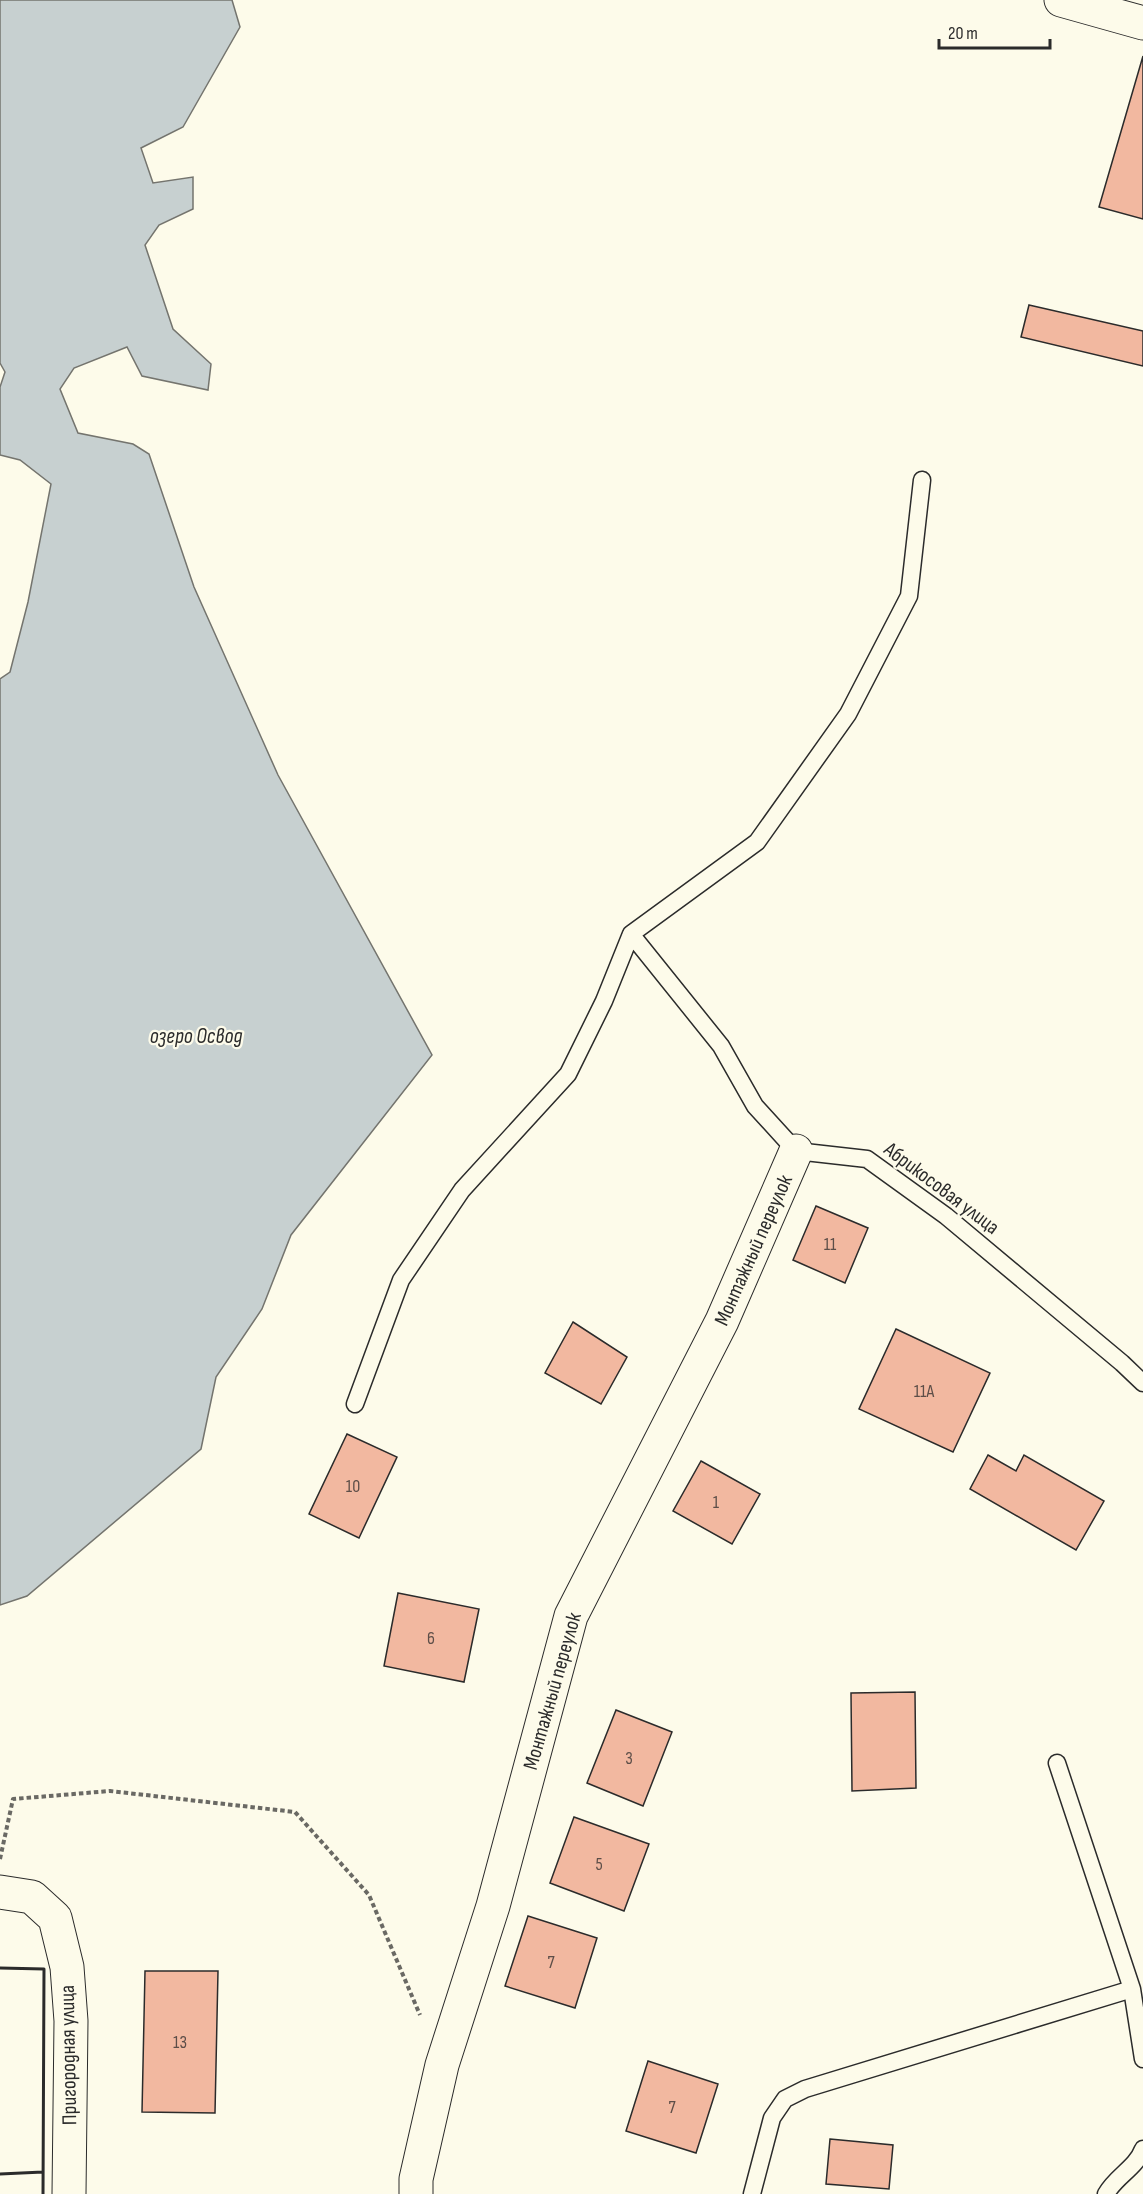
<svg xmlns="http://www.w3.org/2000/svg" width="1143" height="2194" viewBox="0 0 1143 2194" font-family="'Sofia Sans Condensed',sans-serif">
	<rect width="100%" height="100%" fill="#fdfbea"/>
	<path fill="#c7d0d0" stroke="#74746e" stroke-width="1.5" d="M 0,0 L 232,0 L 240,27 L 183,127 L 141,148 L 153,183 L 193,177 L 193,209 L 159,225 L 145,245 L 173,329 L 211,364 L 208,390 L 142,376 L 127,347 L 74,368 L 60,389 L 78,433 L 133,444 L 149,454 L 194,587 L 278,775 L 432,1055 L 291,1235 L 262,1309 L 216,1377 L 201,1449 L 27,1596 L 0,1605 L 0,679 L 10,672 L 28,602 L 51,484 L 20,460 L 0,455 L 0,387 L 5,372 L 0,363 Z"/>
	<path fill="#f2b8a0" stroke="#2b2b2b" stroke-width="1.5" d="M 1143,56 L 1143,219 L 1099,207 Z
		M 1029,305 L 1143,331 L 1143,366 L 1021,337 Z
		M 816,1206 L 868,1228 L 845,1283 L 793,1260 Z
		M 573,1322 L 627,1357 L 601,1404 L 545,1373 Z
		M 896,1329 L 990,1373 L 953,1452 L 859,1409 Z
		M 347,1434 L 397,1457 L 359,1538 L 309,1514 Z
		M 988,1455 L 1016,1471 L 1024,1455 L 1104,1501 L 1076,1550 L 970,1489 Z
		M 701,1461 L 760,1494 L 732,1544 L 673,1511 Z
		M 398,1593 L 479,1609 L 464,1682 L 384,1666 Z
		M 915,1692 L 916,1788 L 852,1791 L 851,1693 Z
		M 616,1710 L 672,1732 L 643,1806 L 587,1783 Z
		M 574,1817 L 649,1844 L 624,1911 L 550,1883 Z
		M 528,1916 L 597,1938 L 575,2008 L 505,1986 Z
		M 145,1971 L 218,1971 L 215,2113 L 142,2112 Z
		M 648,2061 L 718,2084 L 696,2153 L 626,2131 Z
		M 830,2139 L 893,2145 L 889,2189 L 826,2184 Z"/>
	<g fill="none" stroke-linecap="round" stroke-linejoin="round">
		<defs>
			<path id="service" d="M 631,934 L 721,1046 L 755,1106 L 796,1151 L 867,1159 L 946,1216 L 1122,1363 L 1143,1383
				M 355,1404 L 401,1280 L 462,1190 L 568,1074 L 604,1001 L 631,934 L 757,842 L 848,714 L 909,596 L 922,480
				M 1057,1763 L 1132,1989 L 1143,2059
				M 752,2194 L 772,2118 L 785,2099 L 805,2089 L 1132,1989
				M 1106,2194 C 1116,2176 1136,2168 1143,2149"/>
			<path id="minor" d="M 1061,0 L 1143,23
				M 0,1892 L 32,1897 L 55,1918 L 67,1967 L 71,2021 L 69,2194
				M 416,2194 L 416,2179 L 442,2065 L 493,1906 L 571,1616 L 722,1321 L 796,1151"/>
		</defs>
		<use href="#service" stroke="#2b2b2b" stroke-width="19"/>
		<use href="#minor" stroke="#2b2b2b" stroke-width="35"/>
		<path stroke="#6a6964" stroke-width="4" stroke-dasharray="4.5 3" stroke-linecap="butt" d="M 0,1859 L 13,1799 L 110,1791 L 295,1812 L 369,1895 L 420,2015"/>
		<use href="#service" stroke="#fdfbea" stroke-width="16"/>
		<use href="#minor" stroke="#fdfbea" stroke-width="33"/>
		<path stroke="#2b2b2b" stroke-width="3" d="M 0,1968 L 44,1969 L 43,2194
			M 0,2174 L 43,2172"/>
	</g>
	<g text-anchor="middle" stroke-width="4.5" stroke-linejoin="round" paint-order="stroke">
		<g font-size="18" fill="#5d4e48">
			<text x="830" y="1250">11</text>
			<text x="924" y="1397">11А</text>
			<text x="353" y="1492">10</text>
			<text x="716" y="1508">1</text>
			<text x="431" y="1644">6</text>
			<text x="629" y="1764">3</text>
			<text x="599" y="1870">5</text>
			<text x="551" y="1968">7</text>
			<text x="180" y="2048">13</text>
			<text x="672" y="2113">7</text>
		</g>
		<g font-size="21" fill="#2b2b2b" stroke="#fdfbea">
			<text transform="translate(942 1188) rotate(37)" y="7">Абрикосовая улица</text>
			<text transform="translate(753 1250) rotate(-66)" y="7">Монтажный переулок</text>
			<text transform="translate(552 1691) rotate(-74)" y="7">Монтажный переулок</text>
			<text transform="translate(68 2055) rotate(-91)" y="7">Пригородная улица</text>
		</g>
		<g font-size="22" font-style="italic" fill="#2b2b2b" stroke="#fdfbea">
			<text x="196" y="1043">озеро Освод</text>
		</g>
	</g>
	<path d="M939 39v9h111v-9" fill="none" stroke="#2b2b2b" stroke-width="3"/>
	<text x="948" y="39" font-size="18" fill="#2b2b2b" stroke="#fdfbea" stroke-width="4.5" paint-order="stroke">20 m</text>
</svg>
